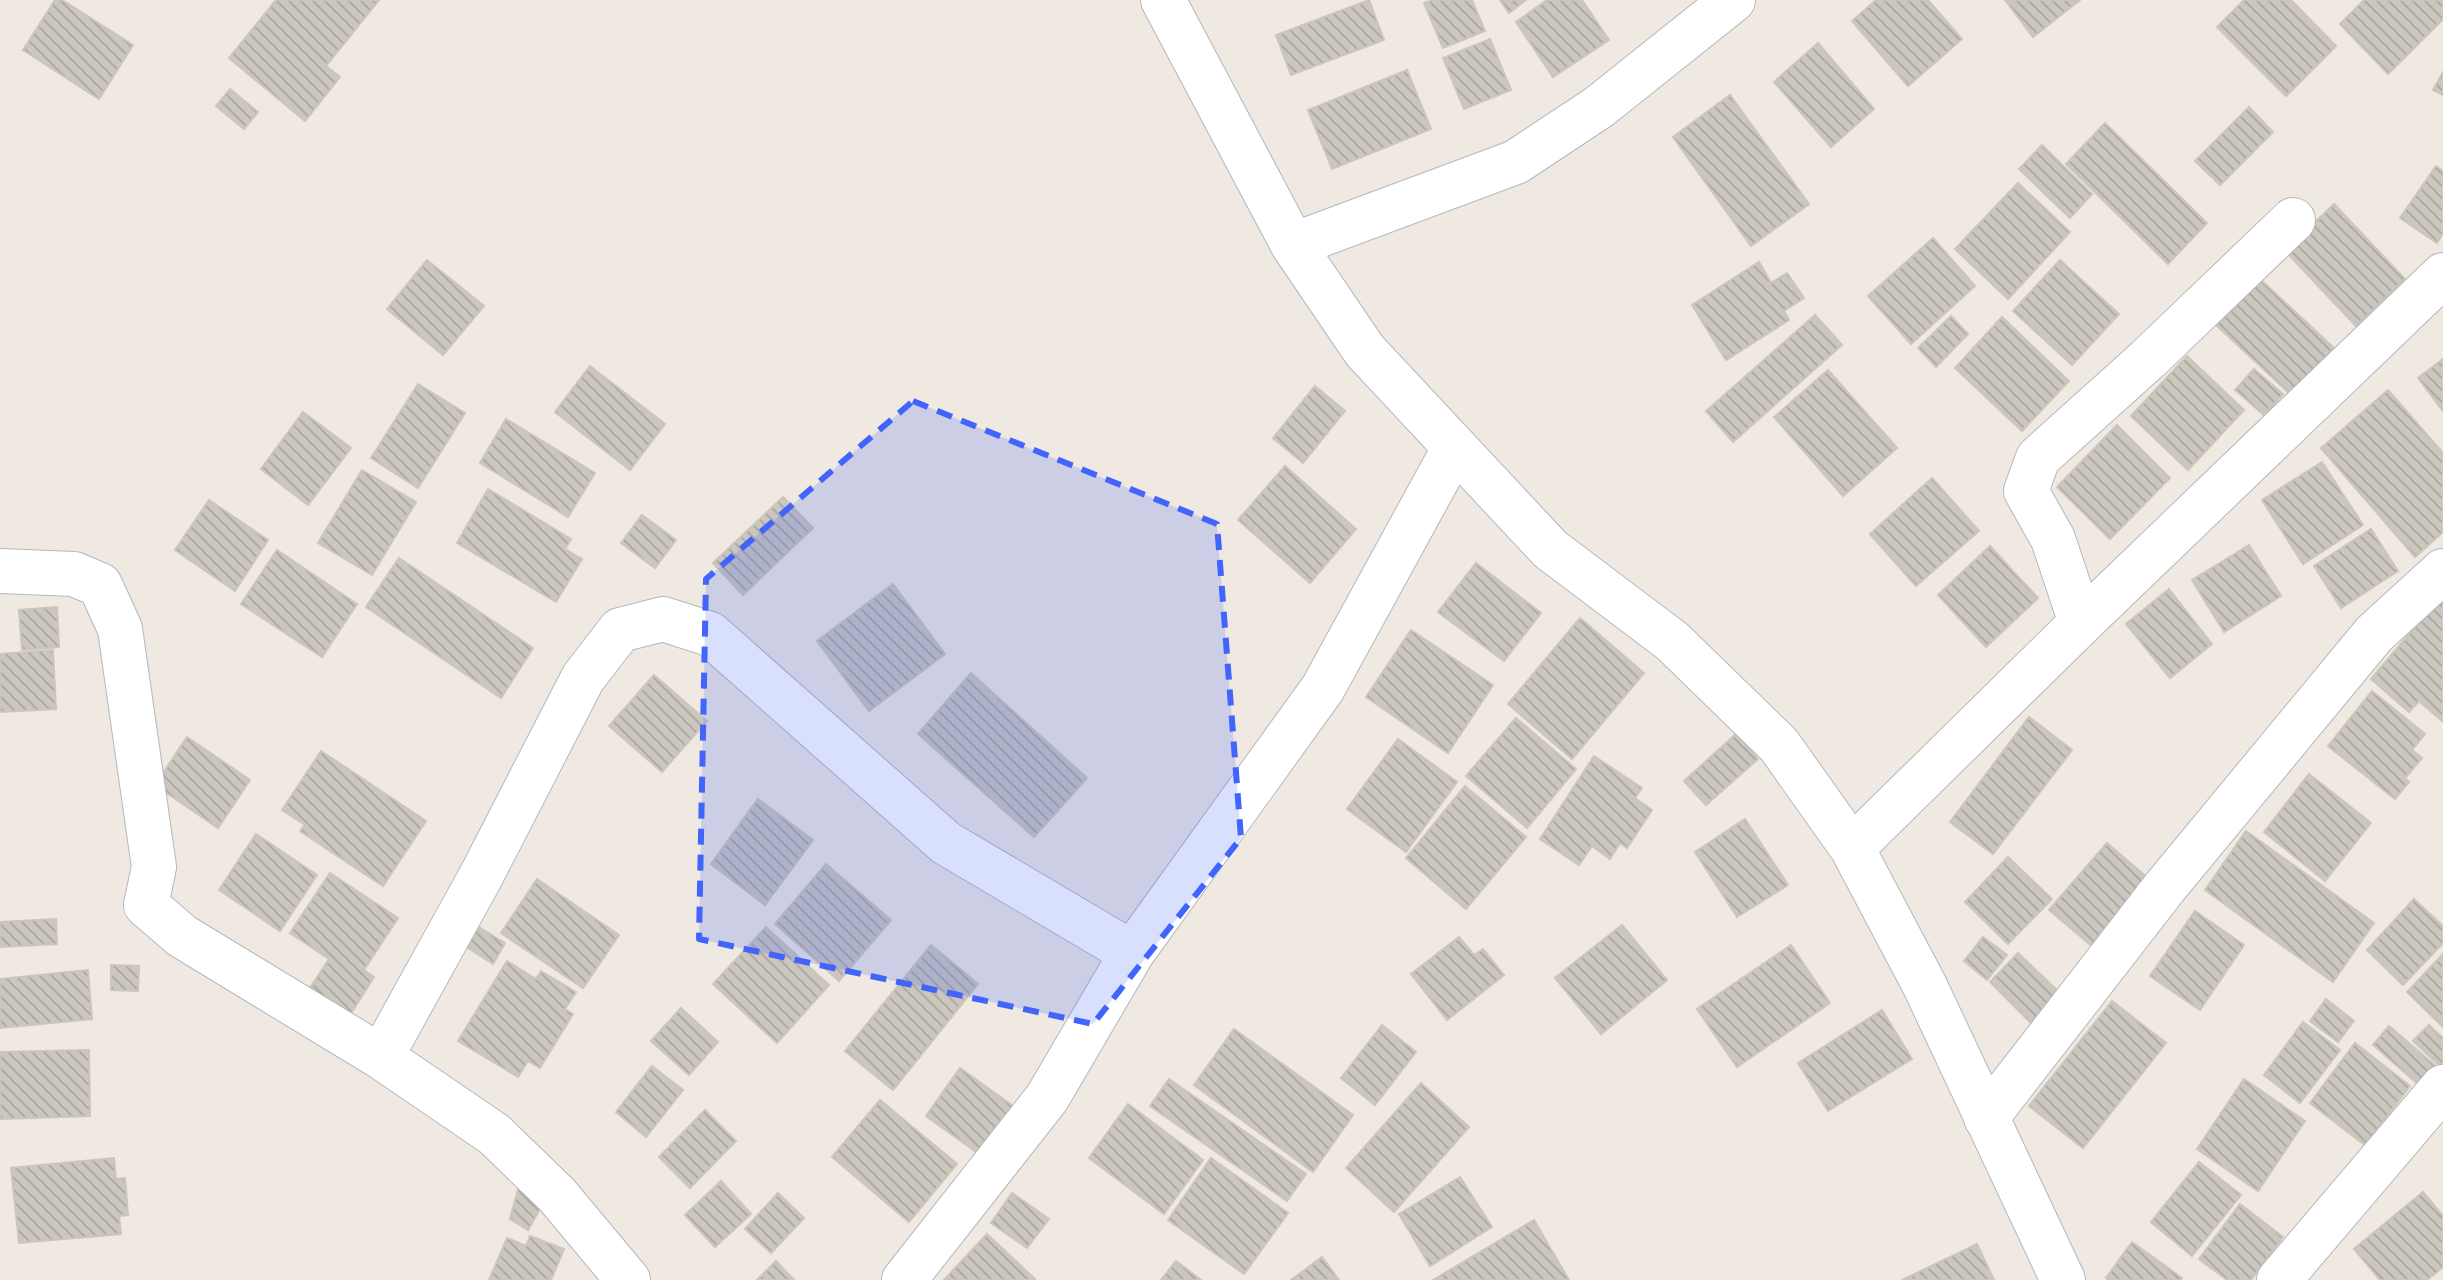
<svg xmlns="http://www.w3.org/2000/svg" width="2443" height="1280" viewBox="0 0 2443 1280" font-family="Figtree,sans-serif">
	<defs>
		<pattern id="building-back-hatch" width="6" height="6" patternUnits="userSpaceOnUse" patternTransform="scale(2)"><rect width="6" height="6" fill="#cbc7bf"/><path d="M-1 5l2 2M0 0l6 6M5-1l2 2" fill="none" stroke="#afaba4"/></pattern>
	</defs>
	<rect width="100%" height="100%" fill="#efe9e1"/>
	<path fill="url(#building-back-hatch)" stroke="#cbc5ba" stroke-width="2" d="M 55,0 L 62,0 L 133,45 L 99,99 L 23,50 Z
		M 276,0 L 379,0 L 326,66 L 340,77 L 305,121 L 229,58 Z
		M 1369,0 L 1384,40 L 1291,75 L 1276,35 Z
		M 1433,0 L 1472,0 L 1485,31 L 1443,48 L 1424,3 Z
		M 1500,0 L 1526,0 L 1509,13 Z
		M 1547,0 L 1582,0 L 1609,40 L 1553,77 L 1516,22 Z
		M 1876,0 L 1928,0 L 1962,39 L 1908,86 L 1852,21 Z
		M 2005,0 L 2080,0 L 2033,37 Z
		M 2244,0 L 2291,0 L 2336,46 L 2286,96 L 2217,27 Z
		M 2364,0 L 2443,0 L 2443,19 L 2388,74 L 2340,24 Z
		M 1490,39 L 1511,90 L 1464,109 L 1443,58 Z
		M 1818,43 L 1874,109 L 1831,147 L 1774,82 Z
		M 1407,70 L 1431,129 L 1332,169 L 1308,110 Z
		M 2443,72 L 2443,95 L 2433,90 Z
		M 230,89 L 258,112 L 244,129 L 216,106 Z
		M 1730,95 L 1809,204 L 1751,246 L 1673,137 Z
		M 2249,107 L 2273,132 L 2220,185 L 2195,161 Z
		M 2105,123 L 2207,223 L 2168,264 L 2066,164 Z
		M 2042,145 L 2092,194 L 2070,218 L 2019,169 Z
		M 2436,166 L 2443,171 L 2443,233 L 2437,243 L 2400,218 Z
		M 2018,183 L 2070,232 L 2008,299 L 1955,249 Z
		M 2334,204 L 2405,279 L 2356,326 L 2285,251 Z
		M 1933,238 L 1975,286 L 1911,344 L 1868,296 Z
		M 427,260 L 484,306 L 443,355 L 387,309 Z
		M 2060,260 L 2119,314 L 2072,365 L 2013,311 Z
		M 1759,262 L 1771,283 L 1787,273 L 1804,298 L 1784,311 L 1789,320 L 1726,360 L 1692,305 Z
		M 2259,278 L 2334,348 L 2291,395 L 2216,325 Z
		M 1815,315 L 1842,345 L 1733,442 L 1706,411 Z
		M 1951,316 L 1968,334 L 1936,367 L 1918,348 Z
		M 2002,317 L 2069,381 L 2022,431 L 1955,368 Z
		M 2187,356 L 2244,410 L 2188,470 L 2131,416 Z
		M 2443,359 L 2443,411 L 2418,378 Z
		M 590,366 L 665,424 L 630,470 L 555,412 Z
		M 2254,369 L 2283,394 L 2264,415 L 2235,390 Z
		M 1828,370 L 1897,448 L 1843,496 L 1774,417 Z
		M 418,384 L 465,413 L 418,488 L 371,458 Z
		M 1315,386 L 1345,411 L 1303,463 L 1273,438 Z
		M 2388,390 L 2443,453 L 2443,532 L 2415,557 L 2321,448 Z
		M 303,412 L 351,448 L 308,505 L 261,469 Z
		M 506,419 L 595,473 L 568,517 L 480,463 Z
		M 2117,425 L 2170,478 L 2110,539 L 2057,487 Z
		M 2322,462 L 2363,525 L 2303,564 L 2262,500 Z
		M 1285,466 L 1356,529 L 1310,583 L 1238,520 Z
		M 362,470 L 416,502 L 372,575 L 318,543 Z
		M 1932,478 L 1979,531 L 1916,586 L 1870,534 Z
		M 488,489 L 571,539 L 565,549 L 582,559 L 556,602 L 457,543 Z
		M 783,497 L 813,528 L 743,595 L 713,563 Z
		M 209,500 L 268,540 L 235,591 L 175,550 Z
		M 642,515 L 676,540 L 655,568 L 621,543 Z
		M 2371,529 L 2398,571 L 2341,608 L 2314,566 Z
		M 2249,545 L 2281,596 L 2224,632 L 2192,580 Z
		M 1990,546 L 2038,598 L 1986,647 L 1938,595 Z
		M 277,550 L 357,604 L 322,657 L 241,604 Z
		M 399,558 L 533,648 L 501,698 L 366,607 Z
		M 1476,563 L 1541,613 L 1504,661 L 1438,612 Z
		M 893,584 L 945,654 L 869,711 L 817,641 Z
		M 2169,589 L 2212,644 L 2170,678 L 2126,624 Z
		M 2438,600 L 2443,604 L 2443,722 L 2419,701 L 2409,712 L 2371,679 Z
		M 57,607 L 59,647 L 22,650 L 19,610 Z
		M 1580,618 L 1644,673 L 1572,759 L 1508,704 Z
		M 1411,630 L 1493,685 L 1448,753 L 1366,697 Z
		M 53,650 L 56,709 L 0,712 L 0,654 Z
		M 971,673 L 1087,778 L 1034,837 L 918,734 Z
		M 654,675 L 707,721 L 662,772 L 609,726 Z
		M 2372,691 L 2425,734 L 2412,750 L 2422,758 L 2405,778 L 2409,782 L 2395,799 L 2328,746 Z
		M 2029,717 L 2072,750 L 1993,854 L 1950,822 Z
		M 1516,718 L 1576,769 L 1527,828 L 1466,776 Z
		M 1736,734 L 1758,759 L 1706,805 L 1684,781 Z
		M 187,737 L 250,780 L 218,828 L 155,785 Z
		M 1398,739 L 1457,782 L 1406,852 L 1347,809 Z
		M 321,751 L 426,821 L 383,886 L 300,831 L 305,825 L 282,810 Z
		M 1594,756 L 1642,788 L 1635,798 L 1652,810 L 1627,848 L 1620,843 L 1610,859 L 1592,846 L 1579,865 L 1540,839 Z
		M 2309,774 L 2371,823 L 2325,881 L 2264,832 Z
		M 1465,786 L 1526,837 L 1466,909 L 1406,858 Z
		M 758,799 L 813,840 L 765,905 L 711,864 Z
		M 1745,819 L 1788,885 L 1737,917 L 1695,852 Z
		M 2246,831 L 2374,923 L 2333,982 L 2205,890 Z
		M 256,834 L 317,875 L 280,931 L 219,890 Z
		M 2107,843 L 2149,879 L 2093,947 L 2049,910 Z
		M 2008,857 L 2052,899 L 2008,944 L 1965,902 Z
		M 826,864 L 891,920 L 839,981 L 775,924 Z
		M 330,873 L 398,918 L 364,970 L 374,977 L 350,1015 L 310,988 L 329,959 L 290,933 Z
		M 537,879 L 619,935 L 583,988 L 501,933 Z
		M 2414,899 L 2443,926 L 2443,943 L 2403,985 L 2367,950 Z
		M 2195,911 L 2244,945 L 2200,1010 L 2150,976 Z
		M 56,919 L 57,944 L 0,947 L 0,922 Z
		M 1622,925 L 1667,980 L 1601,1034 L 1555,978 Z
		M 477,926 L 505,943 L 493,964 L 465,946 Z
		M 766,927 L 829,985 L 777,1043 L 713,984 Z
		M 1459,937 L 1474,955 L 1483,949 L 1504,975 L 1447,1020 L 1411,974 Z
		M 1983,937 L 2007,955 L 1987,980 L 1964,961 Z
		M 931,945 L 978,984 L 893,1090 L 845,1051 Z
		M 1791,945 L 1830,1003 L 1737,1067 L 1697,1009 Z
		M 2018,953 L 2060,993 L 2031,1023 L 1990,982 Z
		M 2443,954 L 2443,1027 L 2407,992 Z
		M 507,961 L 536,979 L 541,971 L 576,992 L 565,1009 L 573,1014 L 540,1068 L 528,1061 L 518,1077 L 458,1041 Z
		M 111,965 L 139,966 L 138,991 L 111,990 Z
		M 88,970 L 92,1019 L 0,1028 L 0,979 Z
		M 2326,999 L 2354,1021 L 2338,1042 L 2310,1021 Z
		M 2112,1001 L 2166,1043 L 2083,1148 L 2029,1106 Z
		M 681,1008 L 718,1042 L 689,1075 L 651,1041 Z
		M 1882,1010 L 1912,1059 L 1828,1111 L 1798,1063 Z
		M 2303,1022 L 2340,1050 L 2300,1103 L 2264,1075 Z
		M 1382,1025 L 1416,1052 L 1375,1105 L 1341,1078 Z
		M 2429,1025 L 2443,1038 L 2443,1069 L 2413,1041 Z
		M 2389,1026 L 2443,1072 L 2428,1093 L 2373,1045 Z
		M 1234,1029 L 1353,1115 L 1313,1172 L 1194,1085 Z
		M 2355,1043 L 2410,1086 L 2365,1145 L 2310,1103 Z
		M 89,1050 L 90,1116 L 0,1119 L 0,1052 Z
		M 652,1066 L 683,1090 L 646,1137 L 616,1112 Z
		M 960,1068 L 1013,1106 L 979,1154 L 926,1116 Z
		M 1169,1079 L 1306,1174 L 1287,1201 L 1150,1106 Z
		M 2244,1079 L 2305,1121 L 2258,1191 L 2197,1149 Z
		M 1421,1083 L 1469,1127 L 1394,1212 L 1346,1168 Z
		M 880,1100 L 957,1164 L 909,1222 L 832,1157 Z
		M 1128,1104 L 1203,1160 L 1164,1214 L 1089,1158 Z
		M 705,1110 L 736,1141 L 690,1188 L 659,1157 Z
		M 114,1158 L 116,1179 L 125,1178 L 128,1215 L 119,1216 L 121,1234 L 19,1243 L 11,1168 Z
		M 1211,1158 L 1288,1213 L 1244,1274 L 1168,1220 Z
		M 2199,1162 L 2241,1195 L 2192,1256 L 2151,1222 Z
		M 1460,1177 L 1492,1227 L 1430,1266 L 1399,1214 Z
		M 721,1181 L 751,1214 L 715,1247 L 685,1215 Z
		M 519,1186 L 541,1207 L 528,1230 L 510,1219 Z
		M 2423,1192 L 2443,1216 L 2443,1267 L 2427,1280 L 2380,1280 L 2354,1249 Z
		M 778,1193 L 804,1218 L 771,1253 L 745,1229 Z
		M 1012,1193 L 1049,1219 L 1027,1248 L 991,1223 Z
		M 2240,1204 L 2283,1237 L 2251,1280 L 2227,1280 L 2199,1259 Z
		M 1534,1220 L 1569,1280 L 1433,1280 Z
		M 987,1234 L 1035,1279 L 1034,1280 L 944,1280 Z
		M 530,1236 L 564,1249 L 551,1280 L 489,1280 L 507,1238 L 526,1246 Z
		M 2132,1242 L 2182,1278 L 2181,1280 L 2109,1280 L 2106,1278 Z
		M 1977,1244 L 1994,1280 L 1902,1280 Z
		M 1322,1257 L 1339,1280 L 1291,1280 Z
		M 776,1261 L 794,1280 L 757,1280 Z
		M 1176,1261 L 1201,1280 L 1161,1280 Z"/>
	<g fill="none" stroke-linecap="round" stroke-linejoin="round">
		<defs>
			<path id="minor" d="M 1163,0 L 1293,245 L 1365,351 L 1550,549 L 1672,641 L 1779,745 L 1852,848 L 1925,986 L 2063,1280
				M 1293,245 L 1516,162 L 1599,107 L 1733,0
				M 0,571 L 74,574 L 100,585 L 120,629 L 154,867 L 146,905 L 182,936 L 381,1057 L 494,1134 L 557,1195 L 628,1280
				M 2081,623 L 2053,539 L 2026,491 L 2038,458 L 2148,359 L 2293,220
				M 1852,848 L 2081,623 L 2443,275
				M 381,1057 L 481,876 L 583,678 L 620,630 L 663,619 L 710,634 L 946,843 L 1132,953
				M 1986,1118 L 2165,887 L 2374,634 L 2443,571
				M 904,1280 L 1047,1098 L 1132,953 L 1323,688 L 1455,447
				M 2279,1280 L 2443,1087"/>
		</defs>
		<use href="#minor" stroke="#b4b7c1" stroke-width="46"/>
		<use href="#minor" stroke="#fff" stroke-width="44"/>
	</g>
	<path fill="#4264fb" fill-opacity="0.2" stroke="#4264fb" stroke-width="6" stroke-dasharray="16 10" stroke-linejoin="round" d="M 913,401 L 1217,524 L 1241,838 L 1093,1024 L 699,939 L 706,579 Z"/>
</svg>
